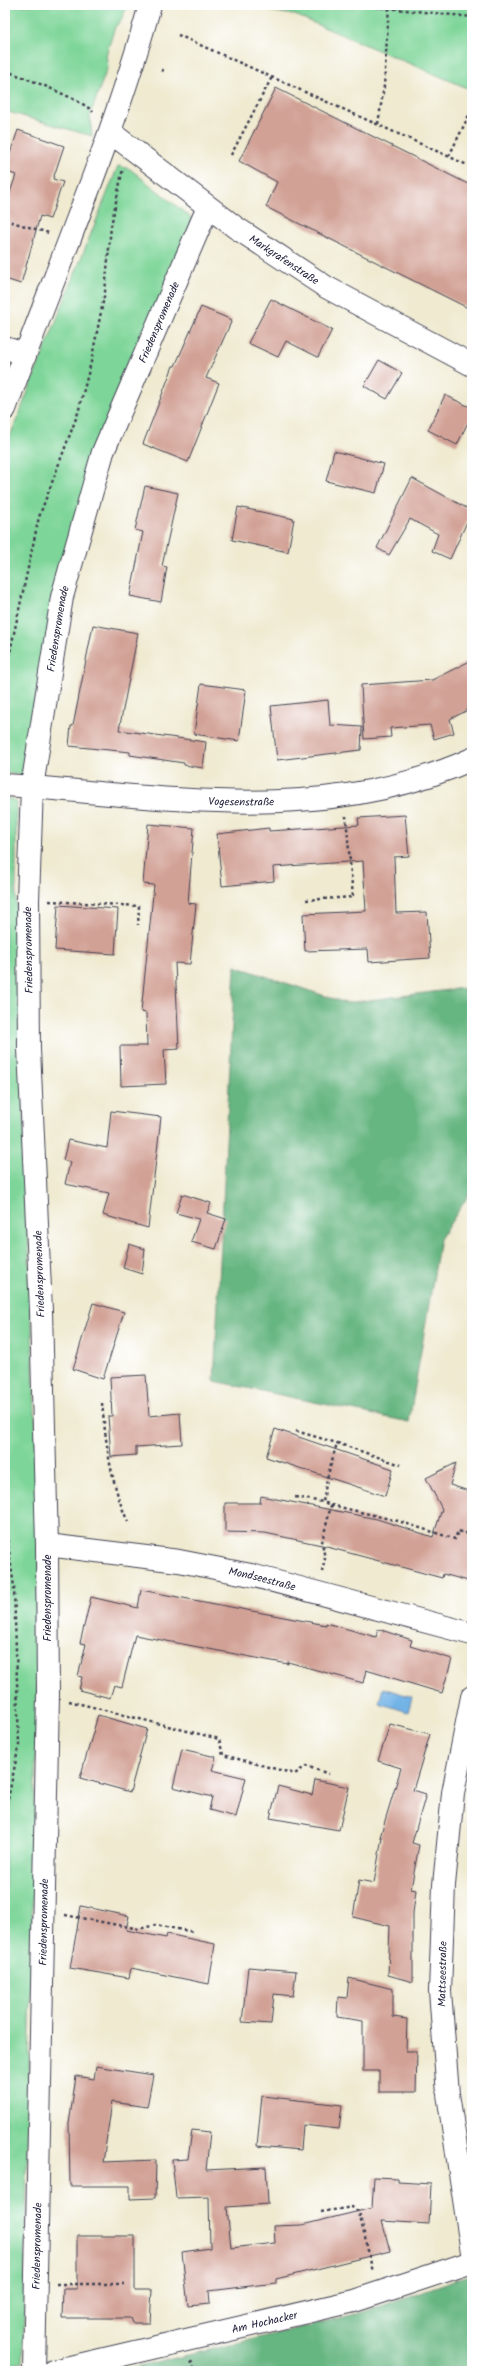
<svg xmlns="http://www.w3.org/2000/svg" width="477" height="2376" viewBox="0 0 477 2376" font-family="Kalam,sans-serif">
	<rect width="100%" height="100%" fill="#fff"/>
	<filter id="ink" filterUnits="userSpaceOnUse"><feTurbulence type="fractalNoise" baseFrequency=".025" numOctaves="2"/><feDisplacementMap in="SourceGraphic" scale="8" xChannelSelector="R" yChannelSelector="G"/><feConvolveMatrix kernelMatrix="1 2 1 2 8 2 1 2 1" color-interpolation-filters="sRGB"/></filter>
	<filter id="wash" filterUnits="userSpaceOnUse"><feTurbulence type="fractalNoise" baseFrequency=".012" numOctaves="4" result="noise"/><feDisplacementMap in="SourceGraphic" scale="16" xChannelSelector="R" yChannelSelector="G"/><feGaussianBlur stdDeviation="0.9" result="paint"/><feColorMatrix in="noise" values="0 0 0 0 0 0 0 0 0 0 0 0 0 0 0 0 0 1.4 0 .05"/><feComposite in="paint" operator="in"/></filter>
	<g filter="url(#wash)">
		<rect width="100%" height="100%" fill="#efead0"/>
		<path fill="#7ed599" stroke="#507c6a" d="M 5,5 L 127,5 L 122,19 L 115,27 L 106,55 L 108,66 L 90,115 L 92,136 L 5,111 Z
			M 259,5 L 472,5 L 472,90 L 295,15 L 270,11 Z
			M 118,166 L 130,169 L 193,219 L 55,596 L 22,775 L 5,773 L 5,449 Z
			M 5,797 L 16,801 L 16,898 L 40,1547 L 23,2362 L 5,2366 Z"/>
		<path fill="#66b681" stroke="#446c5e" d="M 235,966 L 346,1003 L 472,987 L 472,1190 L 440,1239 L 409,1422 L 214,1381 Z
			M 472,2274 L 472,2371 L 122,2371 L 360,2313 Z"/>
		<path fill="#73b4e7" stroke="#4a6b91" d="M 383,1688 L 412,1697 L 408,1712 L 379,1703 Z"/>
		<g id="blocks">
			<path fill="#d2a195" d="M 276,88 L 472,186 L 472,310 L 266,207 L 277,182 L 239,161 Z
				M 18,130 L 64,146 L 53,179 L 63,182 L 50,219 L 40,216 L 21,284 L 5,279 L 5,207 L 16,175 L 5,171 L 5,168 Z
				M 271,299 L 332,330 L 318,357 L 286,341 L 278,357 L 248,343 Z
				M 201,307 L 232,320 L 206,378 L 219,383 L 188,462 L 143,444 L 173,366 L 175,366 Z
				M 379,360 L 402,373 L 387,399 L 364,386 Z
				M 445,395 L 472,408 L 472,414 L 457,445 L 428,430 Z
				M 334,451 L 384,464 L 376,493 L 326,481 Z
				M 412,478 L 472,511 L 450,559 L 432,551 L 438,534 L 410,519 L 389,555 L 377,548 Z
				M 145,486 L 178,493 L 162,566 L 167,567 L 161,602 L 130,596 L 143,532 L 135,530 Z
				M 238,507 L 294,519 L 288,552 L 232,540 Z
				M 93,625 L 138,633 L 119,730 L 206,742 L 203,768 L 184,765 L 184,763 L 130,755 L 130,752 L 69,746 L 71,726 L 73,726 Z
				M 472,660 L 472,708 L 450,719 L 454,733 L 434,739 L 430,725 L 390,728 L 391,737 L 364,739 L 361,685 L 432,680 Z
				M 201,684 L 246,690 L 239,741 L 194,734 Z
				M 328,700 L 330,725 L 362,727 L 361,750 L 277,760 L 271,706 Z
				M 405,815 L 409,856 L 394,857 L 396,913 L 427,912 L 430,958 L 369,962 L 368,949 L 305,951 L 303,914 L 366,911 L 363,861 L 273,867 L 274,881 L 222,886 L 217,834 L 269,828 L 269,831 L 359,825 L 358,818 Z
				M 148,824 L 194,828 L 188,903 L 196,904 L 190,964 L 175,963 L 179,1049 L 164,1050 L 166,1084 L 121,1086 L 120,1046 L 147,1046 L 146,1013 L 141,1012 L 154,885 L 143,884 Z
				M 58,905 L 118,909 L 115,954 L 55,950 Z
				M 111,1111 L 161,1117 L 148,1228 L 103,1215 L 109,1193 L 65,1184 L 70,1162 L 63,1160 L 68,1140 L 107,1148 Z
				M 182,1194 L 211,1203 L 207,1213 L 226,1219 L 216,1249 L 191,1242 L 199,1219 L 176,1213 Z
				M 129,1244 L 145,1249 L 142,1274 L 123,1268 Z
				M 93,1303 L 124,1312 L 103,1379 L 73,1369 Z
				M 146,1375 L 149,1416 L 180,1413 L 182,1444 L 136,1447 L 136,1455 L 111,1457 L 108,1416 L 112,1416 L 110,1377 Z
				M 275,1429 L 393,1469 L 385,1496 L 266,1457 Z
				M 456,1463 L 450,1485 L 472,1492 L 472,1582 L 443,1574 L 442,1578 L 331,1548 L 331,1547 L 265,1533 L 225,1532 L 225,1503 L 260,1503 L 261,1496 L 377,1519 L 433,1537 L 442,1509 L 426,1478 Z
				M 141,1590 L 326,1625 L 326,1623 L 376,1637 L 378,1629 L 412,1640 L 410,1646 L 452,1659 L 442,1693 L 366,1670 L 363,1683 L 288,1662 L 288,1664 L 135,1635 L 122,1687 L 114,1685 L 110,1698 L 79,1690 L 82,1677 L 78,1676 L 86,1644 L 80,1643 L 91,1597 L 138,1608 Z
				M 98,1715 L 147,1729 L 130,1792 L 80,1778 Z
				M 390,1724 L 430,1734 L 413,1790 L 426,1794 L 412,1843 L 419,1845 L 411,1889 L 416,1890 L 413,1913 L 413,1982 L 388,1975 L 390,1926 L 353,1917 L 359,1880 L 374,1883 L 382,1837 L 380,1837 L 401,1768 L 378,1761 Z
				M 182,1749 L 216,1757 L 212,1770 L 246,1778 L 236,1817 L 209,1810 L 212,1797 L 173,1787 Z
				M 315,1780 L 349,1787 L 339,1830 L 270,1818 L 278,1786 L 312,1795 Z
				M 81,1906 L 129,1916 L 126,1930 L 166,1938 L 167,1934 L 215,1944 L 209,1984 L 131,1968 L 129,1978 L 70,1968 Z
				M 248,1967 L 296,1971 L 293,1996 L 274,1994 L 271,2024 L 242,2022 Z
				M 349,1978 L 393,1989 L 393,2017 L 407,2019 L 406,2051 L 417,2051 L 416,2092 L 379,2092 L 379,2071 L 363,2071 L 363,2021 L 337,2017 L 338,1997 L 347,1998 Z
				M 96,2066 L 153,2075 L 147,2107 L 112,2102 L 103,2162 L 156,2160 L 155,2198 L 130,2199 L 130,2186 L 70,2186 L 69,2124 L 76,2076 L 94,2079 Z
				M 262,2096 L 342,2105 L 339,2129 L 303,2125 L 301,2150 L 257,2146 Z
				M 192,2130 L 210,2132 L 206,2170 L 266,2167 L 268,2204 L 227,2207 L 231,2248 L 275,2243 L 274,2226 L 302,2225 L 372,2208 L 374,2177 L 398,2178 L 398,2182 L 431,2184 L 429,2224 L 382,2221 L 390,2251 L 276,2279 L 276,2283 L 209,2291 L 210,2304 L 188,2306 L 182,2252 L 210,2248 L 209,2197 L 176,2198 L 172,2160 L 188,2159 Z
				M 77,2236 L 135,2236 L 135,2290 L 152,2290 L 150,2323 L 132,2323 L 130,2318 L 62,2318 L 63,2289 L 77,2289 Z"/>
		</g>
	</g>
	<g filter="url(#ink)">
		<use href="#blocks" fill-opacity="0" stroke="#414051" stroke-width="1"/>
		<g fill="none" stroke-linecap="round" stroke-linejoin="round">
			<defs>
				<g id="minor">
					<path id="s1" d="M 110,132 L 235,227 L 326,287 L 472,365"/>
					<path d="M 5,348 L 25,354"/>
					<path id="s2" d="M 5,785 C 163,796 322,827 472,759"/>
					<path id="s3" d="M 47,1545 L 179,1561 L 251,1575 L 472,1634"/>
					<path d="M 472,1697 L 453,1793 L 444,1885 L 440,1991 L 448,2094 L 472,2252"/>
					<path id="s4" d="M 34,2371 L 48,1695 L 47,1545 L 41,1311 L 29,1049 L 28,900 L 32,787 L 62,597 L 103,452 L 208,207"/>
					<path id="s5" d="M 53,2371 L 354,2301 L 472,2262"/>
				</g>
				<path id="tertiary" d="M 5,409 C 54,274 112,143 150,5"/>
			</defs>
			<use href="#minor" stroke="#414051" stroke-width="24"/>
			<use href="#tertiary" stroke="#414051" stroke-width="24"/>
			<path stroke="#414051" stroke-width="2.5" stroke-dasharray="3 3" stroke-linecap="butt" d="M 358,5 L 472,17
				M 178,35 L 472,167
				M 161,70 L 166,71
				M 5,71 C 20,75 85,101 93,112
				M 378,124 L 384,86 L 389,5
				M 231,155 L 272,77
				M 449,156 L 472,109
				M 5,220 L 49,233
				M 5,687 L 11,647 L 39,517 L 78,413 L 91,362 L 105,292 L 111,226 L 123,168
				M 306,900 L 353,897 L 346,816
				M 49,901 L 139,906 L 138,925
				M 102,1403 C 106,1444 111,1485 128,1522
				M 296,1431 L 337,1443
				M 295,1497 L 323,1502
				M 331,1505 L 398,1521 L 455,1539 L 458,1531 L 472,1535
				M 5,1522 L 14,1587 L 19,1745 L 5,1814
				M 322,1572 L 325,1559 L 322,1542 L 331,1505 L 323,1502 L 327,1478 L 337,1443 L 401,1465
				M 69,1701 L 219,1739 L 223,1755 L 295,1774 L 306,1766 L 329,1774
				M 65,1915 L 139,1929 L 155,1925 L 194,1932
				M 321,2212 L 352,2207 L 359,2212 L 373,2272
				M 56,2284 L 124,2284
				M 191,2361 L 195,2371"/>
			<use href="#minor" stroke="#fff" stroke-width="22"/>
			<use href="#tertiary" stroke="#fff" stroke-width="22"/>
		</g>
	</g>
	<g text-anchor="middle" stroke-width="3.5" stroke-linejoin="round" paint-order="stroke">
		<g font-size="11" fill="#22223b" stroke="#fff">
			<text dy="4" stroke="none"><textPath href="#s1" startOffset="216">Markgrafenstraße</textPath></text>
			<text dy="4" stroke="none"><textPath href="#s4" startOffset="2069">Friedenspromenade</textPath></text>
			<text dy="4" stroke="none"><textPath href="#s4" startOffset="1745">Friedenspromenade</textPath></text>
			<text dy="4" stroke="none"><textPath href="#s2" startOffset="237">Vogesenstraße</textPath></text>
			<text transform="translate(28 950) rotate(-91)" y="4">Friedenspromenade</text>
			<text transform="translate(39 1274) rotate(-92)" y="4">Friedenspromenade</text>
			<text dy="4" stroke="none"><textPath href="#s3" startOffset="218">Mondseestraße</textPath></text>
			<text transform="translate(47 1598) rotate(-90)" y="4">Friedenspromenade</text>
			<text dy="4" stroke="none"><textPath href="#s4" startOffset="449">Friedenspromenade</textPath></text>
			<text transform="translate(442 1974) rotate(-89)" y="4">Mattseestraße</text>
			<text dy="4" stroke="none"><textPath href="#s4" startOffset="125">Friedenspromenade</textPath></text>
			<text dy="4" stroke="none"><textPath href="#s5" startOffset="217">Am Hochacker</textPath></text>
		</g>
	</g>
	<rect width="477" height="2376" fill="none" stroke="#fff" stroke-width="20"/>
</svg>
